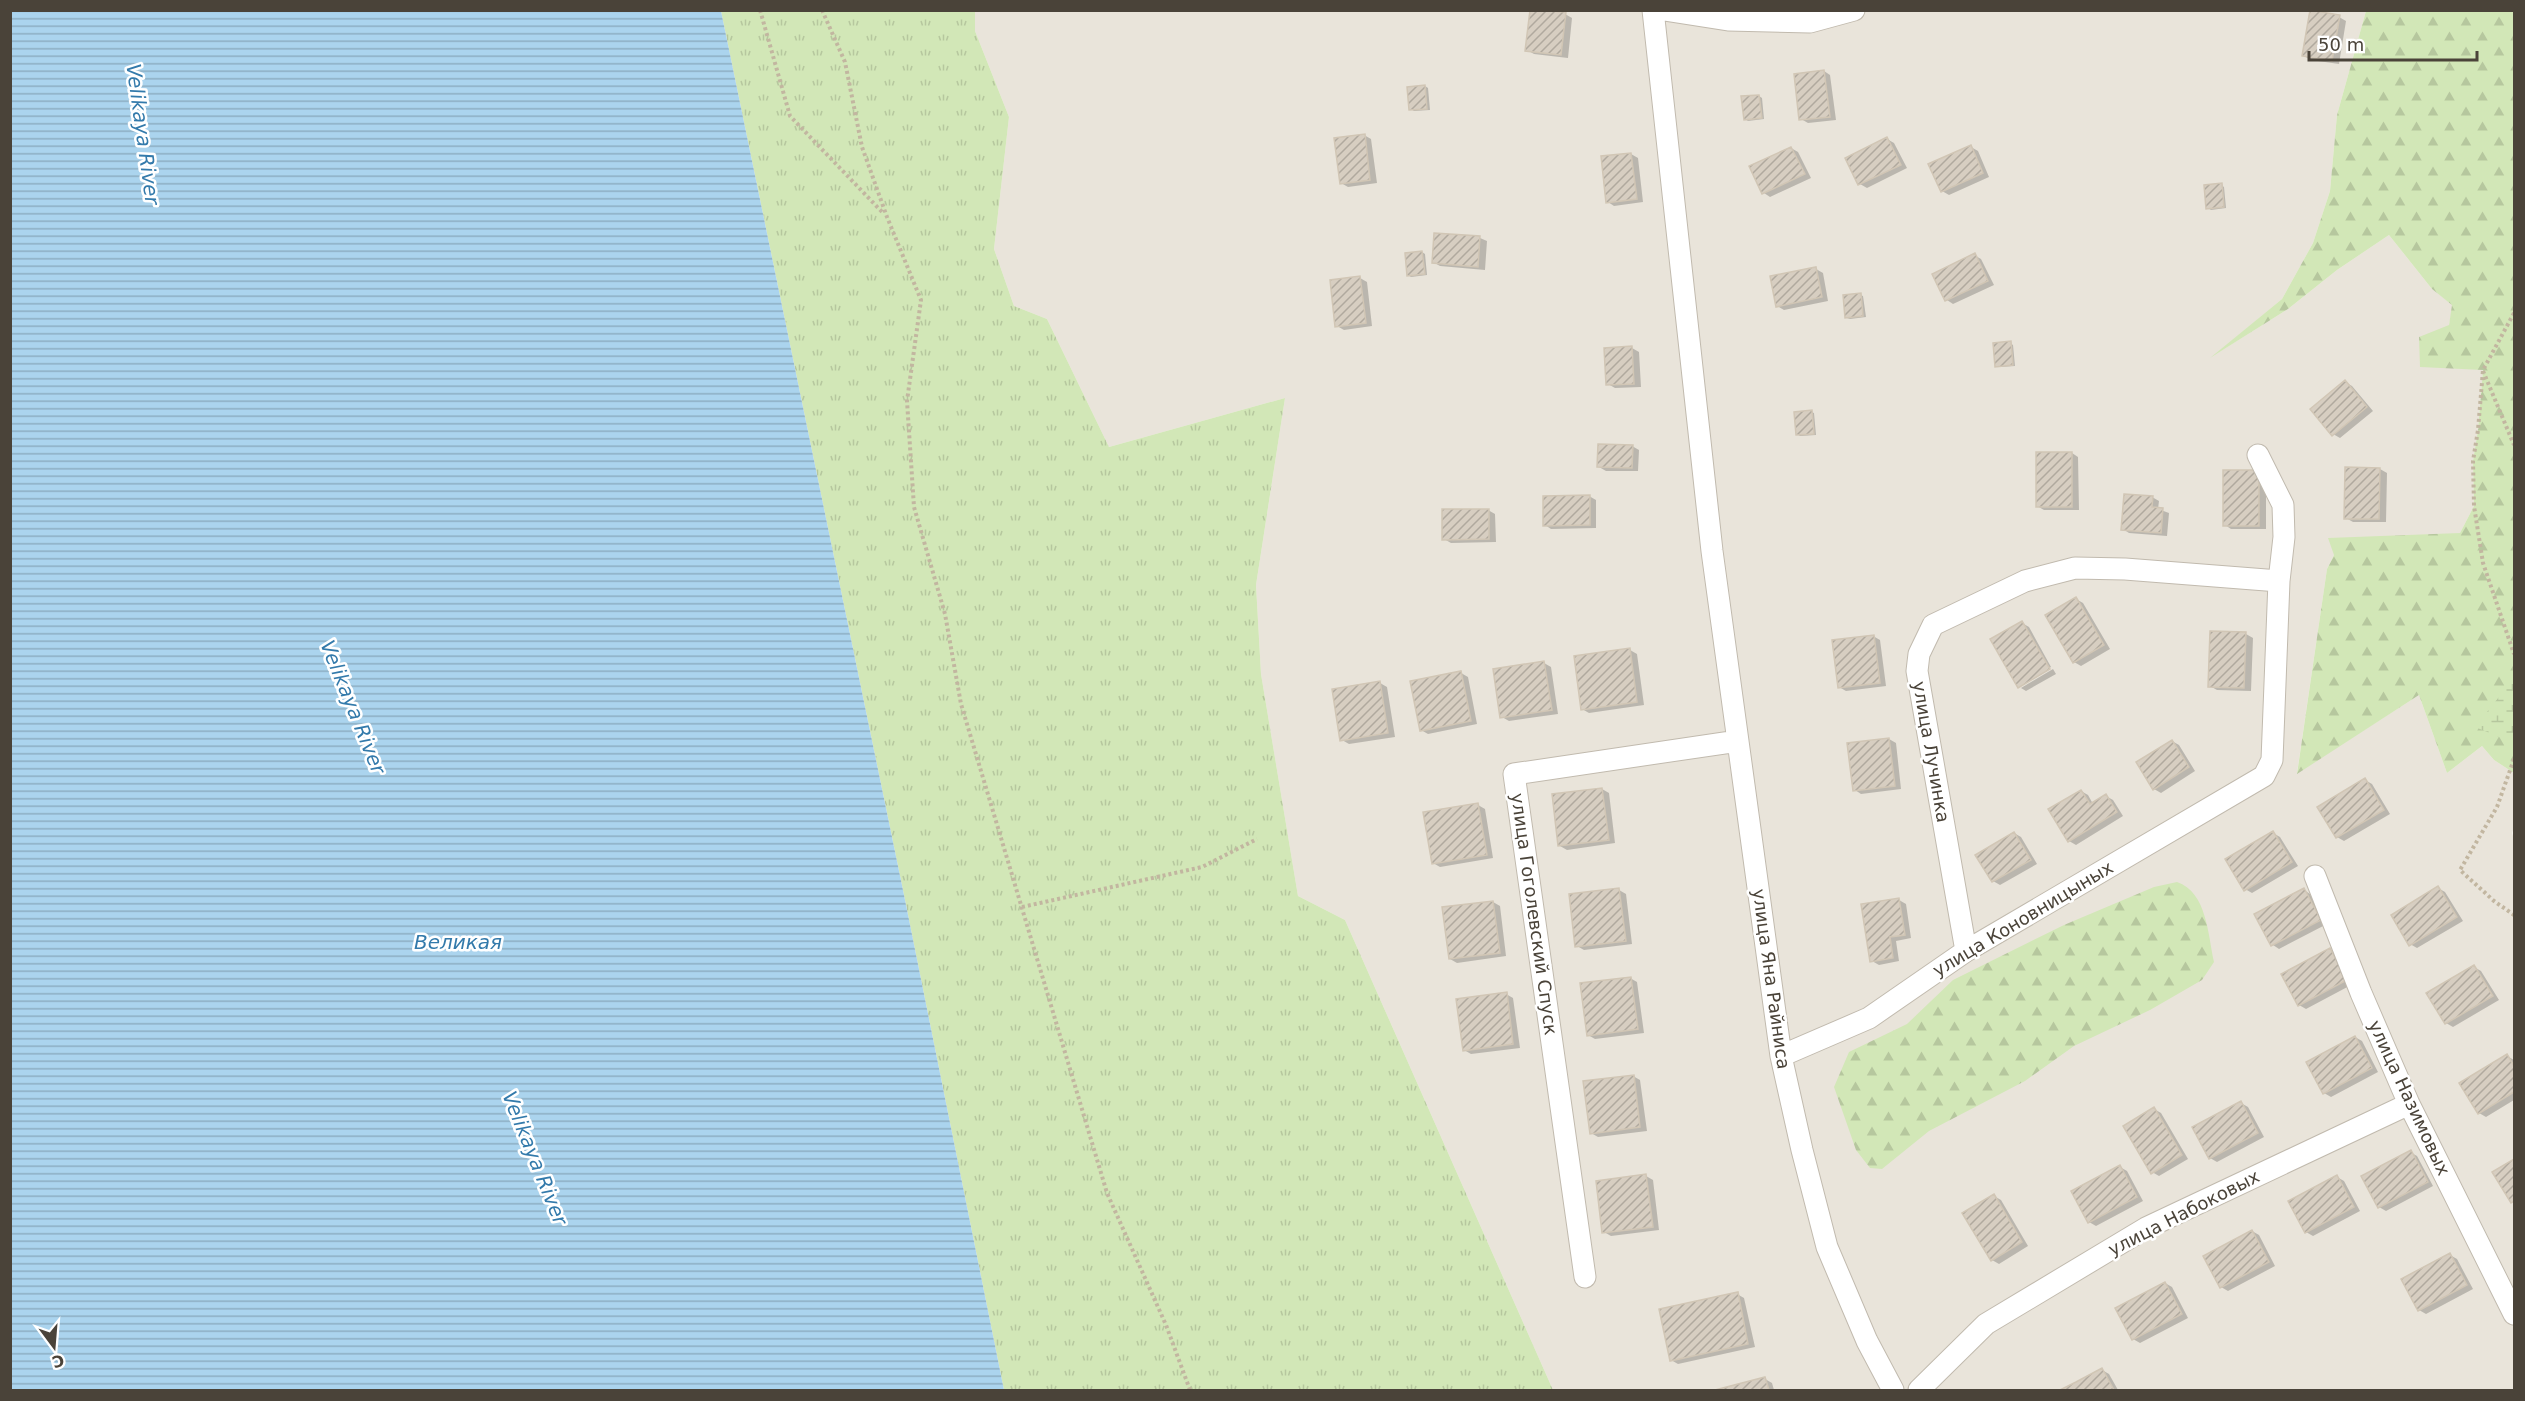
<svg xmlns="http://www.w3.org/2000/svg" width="2525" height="1401" viewBox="0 0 2525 1401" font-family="'DejaVu Sans',sans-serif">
	<defs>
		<pattern id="grass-tufts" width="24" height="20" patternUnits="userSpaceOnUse" patternTransform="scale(1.5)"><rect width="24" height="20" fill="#d2e7b7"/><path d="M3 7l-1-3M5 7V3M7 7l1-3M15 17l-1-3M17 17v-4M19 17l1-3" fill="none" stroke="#b6c79e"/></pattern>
		<pattern id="forest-firs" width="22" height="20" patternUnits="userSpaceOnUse" patternTransform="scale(1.5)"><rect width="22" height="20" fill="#d2e7b7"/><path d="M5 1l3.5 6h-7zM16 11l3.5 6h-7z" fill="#b6c79e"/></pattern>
		<pattern id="wetland-marsh" width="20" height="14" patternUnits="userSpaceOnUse" patternTransform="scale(1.5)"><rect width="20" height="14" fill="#d2e7b7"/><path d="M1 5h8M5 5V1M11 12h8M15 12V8" fill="none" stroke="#b6c79e"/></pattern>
		<pattern id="water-rules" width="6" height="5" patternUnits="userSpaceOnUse" patternTransform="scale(1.5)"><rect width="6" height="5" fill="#abd4ee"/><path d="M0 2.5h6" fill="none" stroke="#8daec2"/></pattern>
		<pattern id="building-hatch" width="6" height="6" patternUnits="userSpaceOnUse" patternTransform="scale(1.5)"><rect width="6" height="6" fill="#d7cec1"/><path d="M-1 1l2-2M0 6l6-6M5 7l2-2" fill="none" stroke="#b0a99e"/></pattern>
	</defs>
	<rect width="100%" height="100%" fill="#f5f2ec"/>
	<path fill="#e9e4da" d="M 975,11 L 2366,11 L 2337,115 L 2330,191 L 2313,243 L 2282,299 L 2216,354 L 2288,309 L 2337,270 L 2389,235 L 2432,289 L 2453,305 L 2449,325 L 2483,370 L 2478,430 L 2473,461 L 2474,506 L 2460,533 L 2334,555 L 2327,569 L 2297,773 L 2419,695 L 2447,773 L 2482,746 L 2494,760 L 2514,773 L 2514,827 L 2512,833 L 2514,839 L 2514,1390 L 1553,1390 L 1345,920 L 1298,896 L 1261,674 L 1256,585 L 1285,398 L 1109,447 L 1047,319 L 1014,306 L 994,249 L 1009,117 L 975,31 Z"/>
	<path fill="url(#grass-tufts)" d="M 721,11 L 975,11 L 975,31 L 1009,117 L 994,249 L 1014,306 L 1047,319 L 1109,447 L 1285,398 L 1256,585 L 1261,674 L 1298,896 L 1345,920 L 1553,1390 L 1004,1390 L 904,895 Z"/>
	<path fill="url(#forest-firs)" d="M 2366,11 L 2514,11 L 2514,773 L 2494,760 L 2482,746 L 2447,773 L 2419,695 L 2297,774 L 2327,569 L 2334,555 L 2328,538 L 2460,533 L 2474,506 L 2473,461 L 2478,430 L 2483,370 L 2420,367 L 2419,337 L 2449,325 L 2452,305 L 2432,289 L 2389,235 L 2337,270 L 2288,309 L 2210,358 L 2282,299 L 2313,243 L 2330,191 L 2337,115 Z
		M 2177,882 C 2207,892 2208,935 2214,962 L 2202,980 L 2150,1010 L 2074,1046 L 2025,1081 L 1929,1131 L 1882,1169 L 1870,1168 L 1856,1150 L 1834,1087 L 1849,1052 L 1907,1024 L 1953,980 L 2064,925 L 2154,887 Z"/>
	<path fill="url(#wetland-marsh)" d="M 2514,678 L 2514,743 L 2475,727 Z"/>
	<path fill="url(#water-rules)" d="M 10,11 L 721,11 L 904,895 L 1004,1390 L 11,1390 Z"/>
	<path fill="#0003" d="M 1565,14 L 1572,18 L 1568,58 L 1534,54 L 1527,50 Z
		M 2339,17 L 2346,21 L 2339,64 L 2311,60 L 2304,56 Z
		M 1824,71 L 1830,75 L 1836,120 L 1808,123 L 1801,119 Z
		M 1425,86 L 1428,88 L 1430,110 L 1414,111 L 1411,109 Z
		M 1759,96 L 1762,98 L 1764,119 L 1748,121 L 1745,119 Z
		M 1364,135 L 1371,139 L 1377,183 L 1348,187 L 1341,183 Z
		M 1887,139 L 1894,143 L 1907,168 L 1867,188 L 1860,184 Z
		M 1971,147 L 1978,151 L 1989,177 L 1949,195 L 1942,191 Z
		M 1791,148 L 1798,152 L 1811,178 L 1770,197 L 1764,193 Z
		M 1631,154 L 1638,158 L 1643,202 L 1614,206 L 1608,202 Z
		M 2221,185 L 2224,187 L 2226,208 L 2211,210 L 2208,208 Z
		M 1435,234 L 1480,238 L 1487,241 L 1485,270 L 1440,266 L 1433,262 Z
		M 1422,252 L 1425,254 L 1427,275 L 1411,277 L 1408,275 Z
		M 1974,255 L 1981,259 L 1994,285 L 1953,304 L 1947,300 Z
		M 1816,269 L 1823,273 L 1828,301 L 1784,310 L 1777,306 Z
		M 1360,278 L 1367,282 L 1372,326 L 1344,330 L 1337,326 Z
		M 1860,295 L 1863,296 L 1866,317 L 1850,319 L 1847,318 Z
		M 2010,343 L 2013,345 L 2015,366 L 2000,367 L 1997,366 Z
		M 1632,348 L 1639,352 L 1641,387 L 1615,388 L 1608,384 Z
		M 2345,382 L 2352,386 L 2373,411 L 2340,438 L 2333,434 Z
		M 1811,412 L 1814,413 L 1816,435 L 1800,436 L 1797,434 Z
		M 1632,446 L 1639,450 L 1638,471 L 1606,471 L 1599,467 Z
		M 2072,453 L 2078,457 L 2079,510 L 2044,510 L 2037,506 Z
		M 2380,469 L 2387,473 L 2386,522 L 2353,522 L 2346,518 Z
		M 2224,472 L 2266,476 L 2266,529 L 2231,529 L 2225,525 Z
		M 1589,496 L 1596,500 L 1596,528 L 1551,529 L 1545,525 Z
		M 2152,497 L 2159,501 L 2158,509 L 2169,513 L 2167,536 L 2129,533 L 2123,529 Z
		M 1488,510 L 1495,514 L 1496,542 L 1451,543 L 1444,539 Z
		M 2076,599 L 2083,603 L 2110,649 L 2081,666 L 2074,662 Z
		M 2022,623 L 2029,627 L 2051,667 L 2021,684 L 2021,687 L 2020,687 Z
		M 2246,634 L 2253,638 L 2251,691 L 2217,690 L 2210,686 Z
		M 1873,636 L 1880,640 L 1886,686 L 1846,691 L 1839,687 Z
		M 1630,650 L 1637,654 L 1644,705 L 1589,713 L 1582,709 Z
		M 1544,663 L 1551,667 L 1558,714 L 1509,721 L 1502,717 Z
		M 2053,669 L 2056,674 L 2026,691 L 2021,688 Z
		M 1461,673 L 1468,677 L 1477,724 L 1428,734 L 1421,730 Z
		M 1380,683 L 1387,687 L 1395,737 L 1349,744 L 1342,740 Z
		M 1889,739 L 1896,743 L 1901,789 L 1861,794 L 1855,790 Z
		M 2172,741 L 2179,745 L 2195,771 L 2161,793 L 2154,789 Z
		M 2365,780 L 2372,784 L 2390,814 L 2344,841 L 2337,837 Z
		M 1602,789 L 1609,793 L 1615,843 L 1567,850 L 1560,846 Z
		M 2081,791 L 2088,795 L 2093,804 L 2106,796 L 2113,800 L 2123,816 L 2076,845 L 2069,841 Z
		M 1478,805 L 1485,809 L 1493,858 L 1440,867 L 1433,863 Z
		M 2014,833 L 2021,837 L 2037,864 L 2000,885 L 1993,881 Z
		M 2273,833 L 2280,837 L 2298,866 L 2252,893 L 2245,889 Z
		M 2438,888 L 2445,892 L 2463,921 L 2417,948 L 2410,944 Z
		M 1619,890 L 1626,894 L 1632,944 L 1584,950 L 1577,946 Z
		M 2304,890 L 2310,894 L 2327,924 L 2279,949 L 2273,945 Z
		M 1899,900 L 1906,904 L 1911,938 L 1896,941 L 1899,961 L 1879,965 L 1872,961 Z
		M 1493,902 L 1500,906 L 1506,956 L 1457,963 L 1450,959 Z
		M 2330,950 L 2337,954 L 2353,984 L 2306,1009 L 2299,1005 Z
		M 2474,967 L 2481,971 L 2499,1000 L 2453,1027 L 2446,1023 Z
		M 1630,978 L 1637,982 L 1644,1033 L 1595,1039 L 1588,1035 Z
		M 1506,994 L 1513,998 L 1520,1048 L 1471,1054 L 1464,1050 Z
		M 2355,1037 L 2362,1041 L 2378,1072 L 2331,1097 L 2324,1093 Z
		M 2507,1056 L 2514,1060 L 2514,1100 L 2486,1117 L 2479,1113 Z
		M 1633,1076 L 1640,1080 L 1647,1131 L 1598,1137 L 1591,1133 Z
		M 2241,1103 L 2248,1107 L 2264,1137 L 2217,1162 L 2210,1158 Z
		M 2154,1109 L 2161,1113 L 2188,1159 L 2159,1176 L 2152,1172 Z
		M 2410,1152 L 2417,1156 L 2433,1186 L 2386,1211 L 2379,1207 Z
		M 2514,1161 L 2514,1204 L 2494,1173 Z
		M 2120,1167 L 2127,1171 L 2143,1201 L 2096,1226 L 2089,1222 Z
		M 1646,1176 L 1653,1180 L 1659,1230 L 1611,1236 L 1604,1232 Z
		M 2337,1177 L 2344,1181 L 2360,1211 L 2313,1236 L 2306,1232 Z
		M 1994,1196 L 2001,1200 L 2028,1246 L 1999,1264 L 1992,1260 Z
		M 2252,1231 L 2259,1235 L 2275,1266 L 2228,1291 L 2221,1287 Z
		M 2450,1255 L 2457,1259 L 2473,1289 L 2426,1314 L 2419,1310 Z
		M 2165,1283 L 2172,1287 L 2188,1318 L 2140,1343 L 2133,1339 Z
		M 1737,1294 L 1744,1298 L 1755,1347 L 1678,1364 L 1671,1360 Z
		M 2102,1370 L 2109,1374 L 2118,1390 L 2063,1390 Z
		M 1765,1379 L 1772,1383 L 1774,1390 L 1721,1390 Z"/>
	<path fill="url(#building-hatch)" stroke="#d1c6b5" stroke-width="1.5" d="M 1530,10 L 1566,12 L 1561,55 L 1525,51 Z
		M 2310,10 L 2340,15 L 2332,61 L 2302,56 Z
		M 1824,70 L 1830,117 L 1799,120 L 1794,74 Z
		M 1425,85 L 1427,109 L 1409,110 L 1407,87 Z
		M 1759,95 L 1762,118 L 1744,120 L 1741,96 Z
		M 1365,134 L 1370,180 L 1340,184 L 1334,138 Z
		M 1887,137 L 1901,165 L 1858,185 L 1845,158 Z
		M 1971,145 L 1983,173 L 1941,192 L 1928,164 Z
		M 1791,147 L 1805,174 L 1762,194 L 1749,166 Z
		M 1631,153 L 1637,199 L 1606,203 L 1601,156 Z
		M 2222,183 L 2224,207 L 2206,209 L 2204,185 Z
		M 1434,233 L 1480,236 L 1478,267 L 1432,263 Z
		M 1422,251 L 1425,274 L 1407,276 L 1405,253 Z
		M 1975,253 L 1988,281 L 1945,301 L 1932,274 Z
		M 1816,267 L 1822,297 L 1776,307 L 1770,276 Z
		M 1360,276 L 1366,323 L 1335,327 L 1330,280 Z
		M 1861,293 L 1863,316 L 1845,318 L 1843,295 Z
		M 2011,341 L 2013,365 L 1995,367 L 1993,343 Z
		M 1632,346 L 1634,384 L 1606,385 L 1604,348 Z
		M 2345,380 L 2367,407 L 2332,436 L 2310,409 Z
		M 1812,410 L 1814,434 L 1796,435 L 1794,412 Z
		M 1598,444 L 1633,445 L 1632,468 L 1597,467 Z
		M 2036,452 L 2072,452 L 2072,507 L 2036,507 Z
		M 2345,467 L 2380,468 L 2379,519 L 2344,519 Z
		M 2223,470 L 2259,470 L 2259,526 L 2223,526 Z
		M 2124,494 L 2153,496 L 2152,507 L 2163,508 L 2161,533 L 2121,530 Z
		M 1590,495 L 1590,525 L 1543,526 L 1543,496 Z
		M 1442,509 L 1489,509 L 1489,539 L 1442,540 Z
		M 2076,597 L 2104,645 L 2073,663 L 2045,615 Z
		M 2022,621 L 2050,669 L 2018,688 L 1990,639 Z
		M 2210,631 L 2246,632 L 2244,688 L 2208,687 Z
		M 1874,635 L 1880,683 L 1838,688 L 1832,640 Z
		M 1630,648 L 1637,702 L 1581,710 L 1574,656 Z
		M 1544,661 L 1552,710 L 1500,718 L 1493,669 Z
		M 1461,671 L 1471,721 L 1420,731 L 1410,681 Z
		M 1380,681 L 1388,733 L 1340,741 L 1332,689 Z
		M 1889,738 L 1895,786 L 1853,791 L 1847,743 Z
		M 2172,740 L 2189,767 L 2153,790 L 2136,762 Z
		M 2365,778 L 2384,810 L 2336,838 L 2317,807 Z
		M 1602,788 L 1609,840 L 1558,846 L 1552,794 Z
		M 2081,790 L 2090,804 L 2106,794 L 2117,812 L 2068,842 L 2048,809 Z
		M 1478,803 L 1487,855 L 1432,864 L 1423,812 Z
		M 2273,831 L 2292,862 L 2244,891 L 2225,859 Z
		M 2014,832 L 2031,860 L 1992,882 L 1975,855 Z
		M 2438,886 L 2457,917 L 2409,946 L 2391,915 Z
		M 1619,888 L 1626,941 L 1575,947 L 1569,894 Z
		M 2304,888 L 2321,920 L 2271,946 L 2254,914 Z
		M 1899,898 L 1905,935 L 1890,937 L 1893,958 L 1870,962 L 1861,904 Z
		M 1493,901 L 1500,953 L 1449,959 L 1442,907 Z
		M 2330,948 L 2347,980 L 2298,1006 L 2281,974 Z
		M 2474,965 L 2493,996 L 2445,1024 L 2426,993 Z
		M 1631,977 L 1638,1029 L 1587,1036 L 1580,983 Z
		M 1507,992 L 1513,1044 L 1463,1051 L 1456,999 Z
		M 2355,1036 L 2372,1068 L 2323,1094 L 2306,1062 Z
		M 2507,1054 L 2514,1066 L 2514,1092 L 2478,1114 L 2459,1083 Z
		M 1634,1075 L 1640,1127 L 1590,1134 L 1583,1081 Z
		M 2241,1101 L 2258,1133 L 2209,1159 L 2192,1127 Z
		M 2154,1107 L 2182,1155 L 2151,1174 L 2123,1126 Z
		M 2411,1150 L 2428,1182 L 2378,1208 L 2361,1176 Z
		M 2514,1159 L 2514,1201 L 2511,1203 L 2492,1172 Z
		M 2120,1165 L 2137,1197 L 2088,1223 L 2071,1191 Z
		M 1646,1174 L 1653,1227 L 1602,1233 L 1596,1181 Z
		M 2337,1175 L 2354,1207 L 2305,1233 L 2288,1201 Z
		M 1994,1194 L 2022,1242 L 1991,1261 L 1962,1213 Z
		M 2252,1230 L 2269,1262 L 2220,1288 L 2203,1256 Z
		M 2450,1253 L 2467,1285 L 2418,1311 L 2401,1279 Z
		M 2165,1282 L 2182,1314 L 2132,1340 L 2115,1308 Z
		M 1738,1292 L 1748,1344 L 1670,1361 L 1659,1309 Z
		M 2102,1368 L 2114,1390 L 2060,1390 L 2076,1382 Z
		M 1765,1377 L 1769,1390 L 1715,1390 Z"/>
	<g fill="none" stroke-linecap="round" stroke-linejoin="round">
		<defs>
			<path id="minor" d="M 1653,10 L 1712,551 L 1781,1056 L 1802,1150 L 1827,1247 L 1867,1341 L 1893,1390
				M 1664,10 L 1728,20 L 1810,22 L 1854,10
				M 2315,876 L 2361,993 L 2409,1104 L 2514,1314
				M 1966,951 L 1917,671 L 1919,654 L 1933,625 L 2025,581 L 2075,568 L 2125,569 L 2279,581
				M 1781,1056 L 1869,1018 L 1966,951 L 2264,776 L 2272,760 L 2279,581 L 2284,537 L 2283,505 L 2258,455
				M 1585,1277 L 1514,774 L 1738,741
				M 1919,1390 L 1986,1324 L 2146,1228 L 2409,1104"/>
		</defs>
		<use href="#minor" stroke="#c1baae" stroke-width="23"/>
		<path stroke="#c2b6a0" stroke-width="4" stroke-dasharray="3 3" stroke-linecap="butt" d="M 760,10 L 790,116 L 884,214
			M 822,10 L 845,62 L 862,147 L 887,217 L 921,300 L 907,401 L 914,507 L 945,614 L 961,704 L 1107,1193 L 1166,1325 L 1190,1390
			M 2514,313 L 2483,370 L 2478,430 L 2473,461 L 2474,506 L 2483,563 L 2514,654
			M 2483,371 L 2514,445
			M 2514,759 L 2497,807 L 2460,870 L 2494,901 L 2514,915
			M 1022,907 L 1202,867 L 1257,839"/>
		<use href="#minor" stroke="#fff" stroke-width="21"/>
	</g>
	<g text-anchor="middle" stroke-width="5" stroke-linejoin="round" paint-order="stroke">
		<g font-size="18" fill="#4a4339" stroke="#fff">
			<text transform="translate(1931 752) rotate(80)" y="6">улица Лучинка</text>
			<text transform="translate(1534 914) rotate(82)" y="6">улица Гоголевский Спуск</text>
			<text transform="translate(2023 919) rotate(-31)" y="6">улица Коновницыных</text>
			<text transform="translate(1771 979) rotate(82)" y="6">улица Яна Райниса</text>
			<text transform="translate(2409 1098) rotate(65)" y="6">улица Назимовых</text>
			<text transform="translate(2184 1213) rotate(-27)" y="6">улица Набоковых</text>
		</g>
		<g font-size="20" font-style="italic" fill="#337aab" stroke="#fff">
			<text transform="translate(143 134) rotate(82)" y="7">Velikaya River</text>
			<text transform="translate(353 707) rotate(68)" y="7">Velikaya River</text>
			<text x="458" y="949">Великая</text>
			<text transform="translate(535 1158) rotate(68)" y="7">Velikaya River</text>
		</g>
	</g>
	<rect width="2525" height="1401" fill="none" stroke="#4a4339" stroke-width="24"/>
	<g transform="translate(54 1347) rotate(164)" stroke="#ffffff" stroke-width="4.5" paint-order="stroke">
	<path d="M0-4.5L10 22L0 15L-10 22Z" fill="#4a4339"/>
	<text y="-9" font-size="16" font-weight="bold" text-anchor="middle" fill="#4a4339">С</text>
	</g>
	<path d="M2309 51v9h168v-9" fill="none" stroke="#4a4339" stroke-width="3"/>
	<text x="2318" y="51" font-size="18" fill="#4a4339" stroke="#ffffff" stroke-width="4.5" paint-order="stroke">50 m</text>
</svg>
